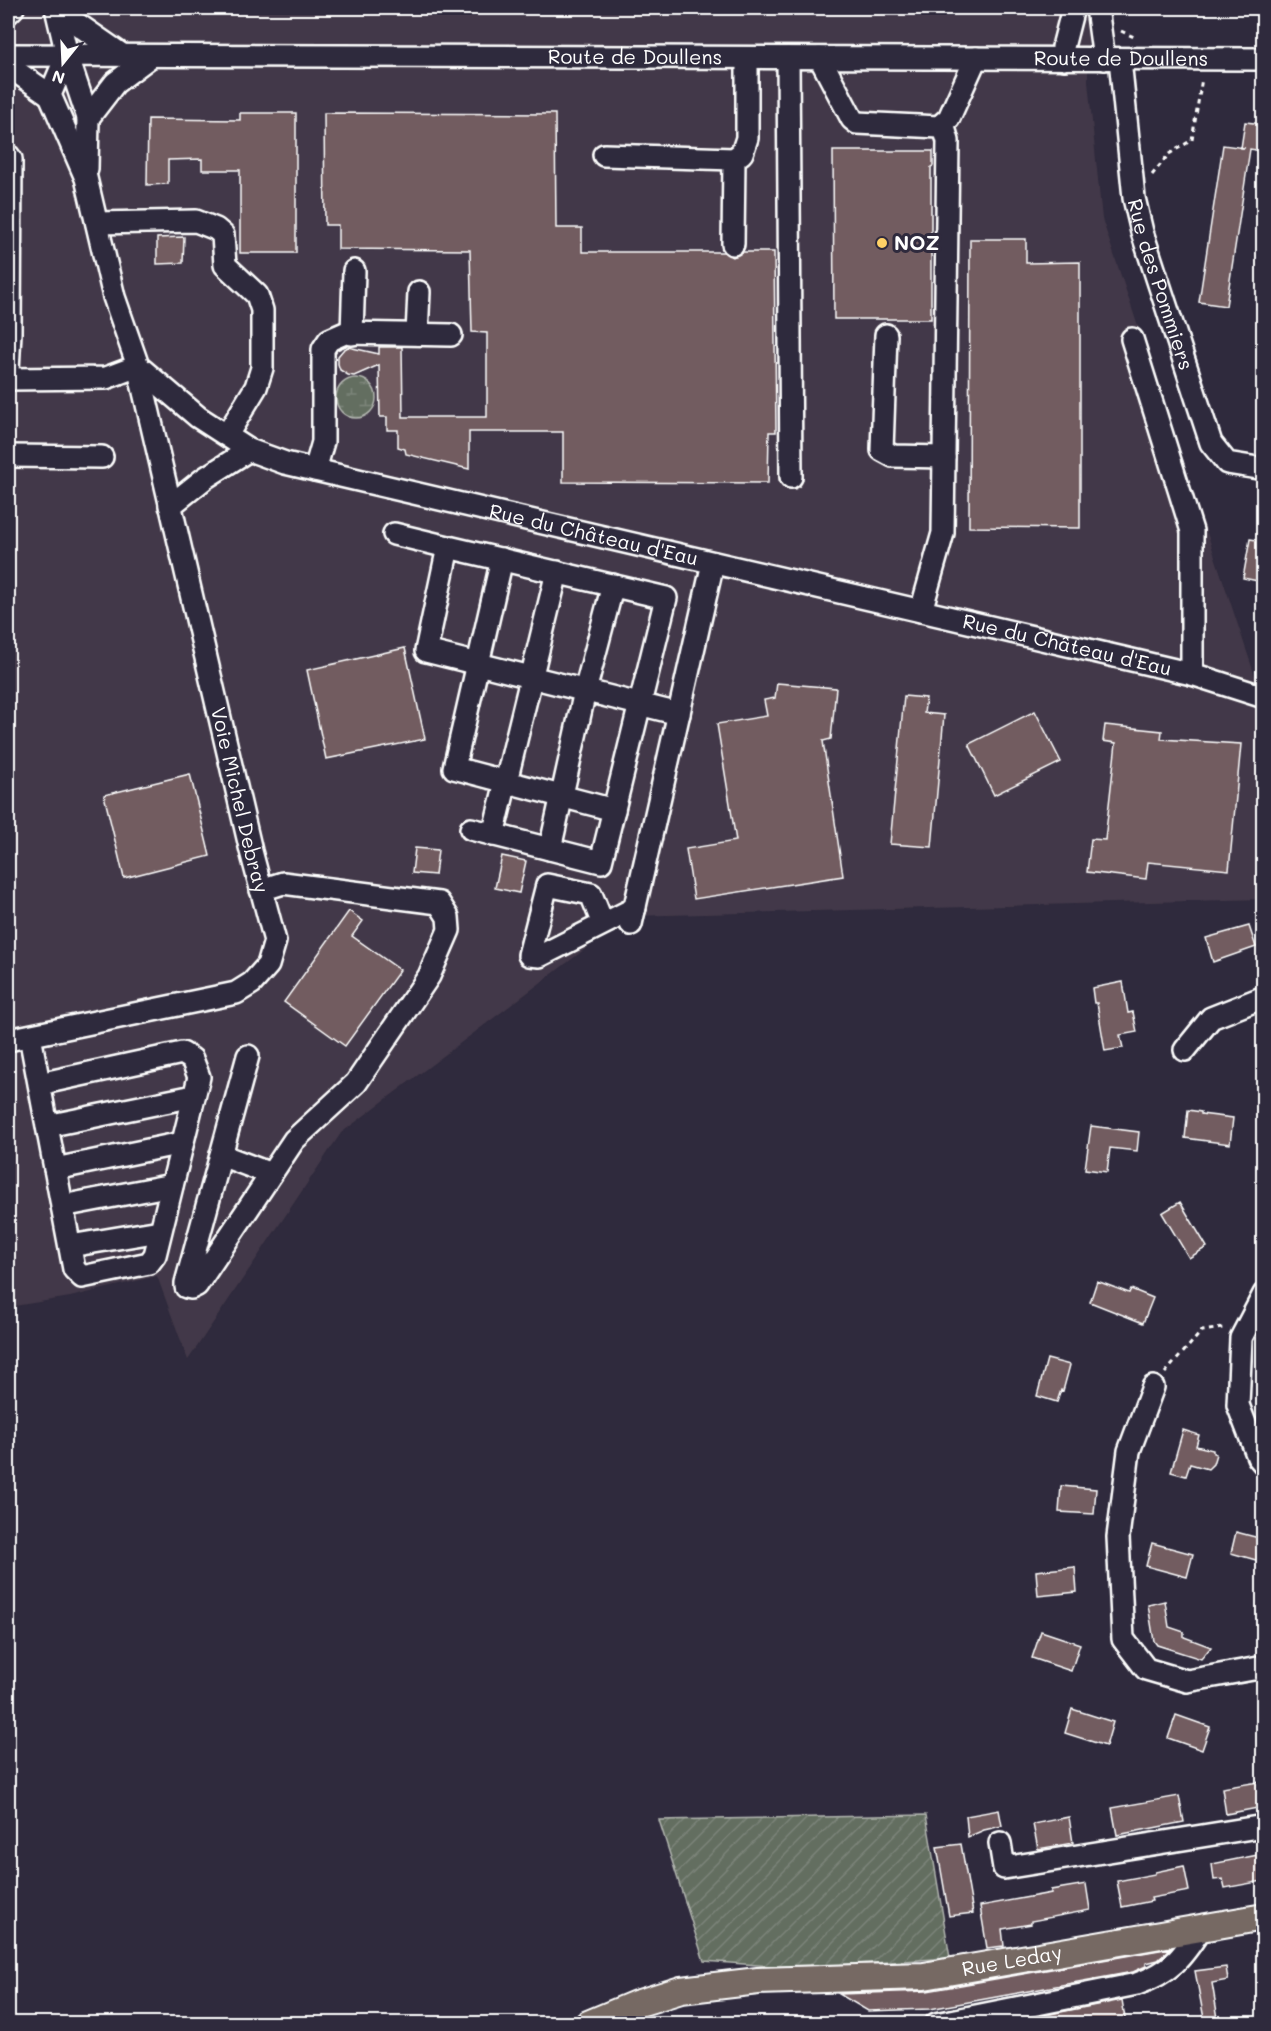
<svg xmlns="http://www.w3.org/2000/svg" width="1271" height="2031" viewBox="0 0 1271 2031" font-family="Mali,sans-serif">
	<defs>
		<pattern id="wetland-marsh" width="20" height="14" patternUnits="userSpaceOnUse" patternTransform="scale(1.5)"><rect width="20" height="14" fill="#646e61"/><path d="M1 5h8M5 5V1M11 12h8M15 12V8" fill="none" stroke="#7b8479"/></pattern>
		<pattern id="garden-furrows" width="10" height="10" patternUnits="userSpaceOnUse" patternTransform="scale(1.5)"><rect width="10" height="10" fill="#646e61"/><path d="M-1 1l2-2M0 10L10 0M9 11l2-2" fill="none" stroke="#7b8479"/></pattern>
	</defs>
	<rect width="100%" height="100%" fill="#2f2a3d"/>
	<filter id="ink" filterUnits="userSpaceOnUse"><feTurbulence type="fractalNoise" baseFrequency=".0167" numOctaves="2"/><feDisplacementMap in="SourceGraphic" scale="12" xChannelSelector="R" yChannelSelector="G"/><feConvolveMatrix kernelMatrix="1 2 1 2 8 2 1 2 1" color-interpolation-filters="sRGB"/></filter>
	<g filter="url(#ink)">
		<path fill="#433948" d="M 8,8 L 1088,8 L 1088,82 L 1102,219 L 1263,700 L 1263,899 L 629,916 L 341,1133 L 188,1360 L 157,1276 L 70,1297 L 8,1307 Z"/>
		<path fill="url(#wetland-marsh)" stroke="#b2b6b0" stroke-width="1.5" d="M336 398a20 20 0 1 1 40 0a20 20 0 1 1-40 0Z"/>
		<path fill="url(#garden-furrows)" stroke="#b2b6b0" stroke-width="1.5" d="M 926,1815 L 950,1958 L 796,1968 L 704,1961 L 659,1820 Z"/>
		<path fill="#725c60" stroke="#fff" stroke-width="1.5" d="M 240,113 L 296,113 L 296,253 L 240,253 L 240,170 L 202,170 L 202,159 L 168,160 L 168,184 L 147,185 L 148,119 L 240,120 Z
			M 324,113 L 555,114 L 556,228 L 582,228 L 582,252 L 724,252 L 733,257 L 742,252 L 774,252 L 776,432 L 769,432 L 768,483 L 563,482 L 563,432 L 469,432 L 469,469 L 406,454 L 405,449 L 398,447 L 398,430 L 387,430 L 387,417 L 380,417 L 379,365 L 354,376 L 348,375 L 340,370 L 338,364 L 338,356 L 343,350 L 348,347 L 379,354 L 379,347 L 402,347 L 403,417 L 487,417 L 487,333 L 472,332 L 470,250 L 338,249 L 338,225 L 325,225 Z
			M 1245,122 L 1263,124 L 1263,151 L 1250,149 L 1226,306 L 1199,302 L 1223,145 L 1245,148 L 1241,148 Z
			M 833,151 L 933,151 L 933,166 L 931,167 L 931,319 L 834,319 Z
			M 184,237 L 183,263 L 157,264 L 157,238 Z
			M 970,239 L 1026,239 L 1026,263 L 1080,262 L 1080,528 L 969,527 Z
			M 1250,539 L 1263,541 L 1263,582 L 1243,578 Z
			M 405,648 L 425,739 L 326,759 L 307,670 Z
			M 777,683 L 836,688 L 831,739 L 823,741 L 843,876 L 694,899 L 686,849 L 736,841 L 717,724 L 767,716 L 764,700 L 775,698 Z
			M 904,696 L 926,698 L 924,713 L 944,715 L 932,847 L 890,844 Z
			M 1035,711 L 1061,762 L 994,795 L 969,744 Z
			M 1105,725 L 1162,731 L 1161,739 L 1241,744 L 1229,870 L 1148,862 L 1146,879 L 1087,872 L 1091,839 L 1105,840 L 1116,743 L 1103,741 Z
			M 190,774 L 210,856 L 124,878 L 104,795 Z
			M 415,848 L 438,850 L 435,875 L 412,873 Z
			M 502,856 L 526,861 L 519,893 L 495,888 Z
			M 349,911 L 363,921 L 352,936 L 400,970 L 345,1046 L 284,1002 Z
			M 1249,926 L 1256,947 L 1213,962 L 1206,938 Z
			M 1123,982 L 1128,1013 L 1133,1012 L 1137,1032 L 1120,1035 L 1123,1048 L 1105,1051 L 1097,1003 L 1094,1003 L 1092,988 Z
			M 1188,1110 L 1201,1112 L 1201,1114 L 1233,1118 L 1230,1144 L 1185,1138 Z
			M 1091,1126 L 1139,1132 L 1137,1151 L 1110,1148 L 1107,1172 L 1085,1169 Z
			M 1180,1202 L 1207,1247 L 1189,1258 L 1162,1213 Z
			M 1097,1281 L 1129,1293 L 1131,1289 L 1153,1298 L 1143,1323 L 1090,1302 Z
			M 1047,1359 L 1070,1365 L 1063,1391 L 1061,1390 L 1057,1402 L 1037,1396 Z
			M 1183,1430 L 1199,1435 L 1196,1446 L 1213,1450 L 1213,1453 L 1216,1454 L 1213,1464 L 1208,1469 L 1190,1464 L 1186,1476 L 1171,1472 Z
			M 1061,1486 L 1096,1489 L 1094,1514 L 1059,1512 Z
			M 1236,1532 L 1263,1539 L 1263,1562 L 1231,1553 Z
			M 1152,1543 L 1193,1554 L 1187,1577 L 1146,1566 Z
			M 1075,1567 L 1077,1592 L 1038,1596 L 1036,1571 Z
			M 1165,1601 L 1169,1627 L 1184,1632 L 1184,1637 L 1211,1647 L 1201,1659 L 1157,1645 L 1154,1641 L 1148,1605 Z
			M 1041,1631 L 1080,1644 L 1071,1671 L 1032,1658 Z
			M 1072,1709 L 1113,1722 L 1106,1746 L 1065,1733 Z
			M 1176,1715 L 1210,1727 L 1202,1750 L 1168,1738 Z
			M 1258,1782 L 1263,1807 L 1226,1814 L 1222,1788 Z
			M 1179,1796 L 1184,1822 L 1117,1835 L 1112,1808 Z
			M 999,1810 L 1002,1826 L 984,1830 L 968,1837 L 966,1816 Z
			M 1069,1817 L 1073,1843 L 1038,1849 L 1033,1824 Z
			M 961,1844 L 973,1913 L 949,1916 L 937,1847 Z
			M 1263,1854 L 1263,1881 L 1225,1888 L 1223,1879 L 1214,1880 L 1212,1864 Z
			M 1184,1866 L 1189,1891 L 1151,1898 L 1152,1901 L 1122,1907 L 1117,1881 L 1155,1874 L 1155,1872 Z
			M 1086,1884 L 1090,1910 L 1031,1921 L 1031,1924 L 1002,1929 L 1004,1946 L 987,1948 L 980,1906 L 1051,1893 L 1051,1890 Z
			M 1171,1948 L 1158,1960 L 1146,1963 L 1146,1966 L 1133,1972 L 930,2009 L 868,2011 L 839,1994 L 927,1991 Z
			M 1226,1967 L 1228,1980 L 1212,1983 L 1219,2024 L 1205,2024 L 1195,1971 Z
			M 1122,2000 L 1126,2024 L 1041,2024 L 1040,2016 Z"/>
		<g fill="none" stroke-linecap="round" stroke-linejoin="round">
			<defs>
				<g id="minor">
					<path d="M 56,8 L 67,55 L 88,118 L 87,169"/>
					<path d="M 1097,8 L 1104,59"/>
					<path d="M 57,10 L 122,55"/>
					<path d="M 8,13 L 13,8"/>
					<path id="s1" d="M 8,55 L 1264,59"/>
					<path id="s2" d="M 67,55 L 50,95 L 86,178 L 114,297 L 138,366 L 198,417 L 249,450 L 285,463 L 315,470 L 1192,674 L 1264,697"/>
					<path d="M 788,58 L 791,477"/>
					<path d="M 820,58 L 852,119 L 857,123 L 939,127 L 949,118 L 976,58"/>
					<path d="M 1064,59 L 1063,47 L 1073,8"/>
					<path id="s3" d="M 1120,59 L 1134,198 L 1142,232 L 1211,443 L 1227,463 L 1264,469"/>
					<path d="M 8,66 L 50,95"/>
					<path d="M 88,118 L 115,83 L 151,56"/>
					<path d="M 8,155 L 11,159 L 10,333 L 8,371"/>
					<path d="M 604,155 L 734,159 L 742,153 L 747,138 L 747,58"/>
					<path d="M 97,223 L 196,221 L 216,229 L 223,235 L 225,265 L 257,295 L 262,310 L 262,368 L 256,387 L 227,435"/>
					<path d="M 733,244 L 734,159"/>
					<path d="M 352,334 L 354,271"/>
					<path d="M 417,334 L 419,292"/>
					<path d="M 886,335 L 882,450 L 893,456 L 944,457"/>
					<path d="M 1132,339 L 1192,531 L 1192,674"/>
					<path id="s4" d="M 8,379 L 106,378 L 138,366 L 251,851 L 275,941 L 268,965 L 252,983 L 236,993 L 8,1040"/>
					<path d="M 8,456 L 102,457"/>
					<path d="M 315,470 L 323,442 L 323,349 L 329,340 L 345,333 L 451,335"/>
					<path d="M 170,506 L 205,478 L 249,450"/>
					<path d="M 394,534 L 448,547"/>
					<path d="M 502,559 L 454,768 L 614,810"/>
					<path d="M 921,611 L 943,533 L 948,141 L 943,124"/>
					<path d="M 471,829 L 601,862 L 666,598 L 448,547 L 426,651 L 679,714"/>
					<path d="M 493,835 L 557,572"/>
					<path d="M 550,849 L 585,691 L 613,585"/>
					<path d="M 603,924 L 591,894 L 547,885 L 529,955 L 540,956 L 635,908"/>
					<path d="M 631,924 L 713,563"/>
					<path d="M 30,1036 L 74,1269 L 82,1277 L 149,1263 L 155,1255 L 199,1077 L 192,1059 L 182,1053 L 39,1084"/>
					<path d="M 1185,1050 L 1211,1018 L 1264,997"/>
					<path d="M 248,1056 L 186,1283 L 186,1287 L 191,1288 L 197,1285 L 294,1140 L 356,1083 L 429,976 L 449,930 L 448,917 L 439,903 L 283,883 L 261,890"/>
					<path d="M 47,1126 L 194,1096"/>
					<path d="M 221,1155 L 271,1174"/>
					<path d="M 55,1169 L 182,1143"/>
					<path d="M 62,1206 L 172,1185"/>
					<path d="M 70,1246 L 160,1231"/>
					<path d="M 1264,1294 L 1241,1338 L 1238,1405 L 1258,1457 L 1264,1464"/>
					<path d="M 1153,1387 L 1129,1451 L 1118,1537 L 1123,1639 L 1146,1669 L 1187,1681 L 1264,1667"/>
					<path d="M 1000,1843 L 1004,1868 L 1264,1826"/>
					<path d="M 936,2024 L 1137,1984 C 1171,1972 1182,1958 1201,1928"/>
				</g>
				<g id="major">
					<path id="s5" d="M 588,2024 L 636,2004 L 681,1990 L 758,1981 L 924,1976 L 1264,1917"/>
				</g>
			</defs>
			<use href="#minor" stroke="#fff" stroke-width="26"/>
			<use href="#major" stroke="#fff" stroke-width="30"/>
			<path stroke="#fff" stroke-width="3" stroke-dasharray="4.5 4.5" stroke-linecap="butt" d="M 1121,31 L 1136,38
				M 1152,175 L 1169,154 L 1192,140 L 1202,78
				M 1165,1373 L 1202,1331 L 1223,1328"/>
			<use href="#minor" stroke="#2f2a3d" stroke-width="21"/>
			<use href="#major" stroke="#766964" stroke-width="26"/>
		</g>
	</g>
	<circle fill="#ffd166" stroke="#2f2a3d" stroke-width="2" cx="882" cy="243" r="6"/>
	<g text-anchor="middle" stroke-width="6" stroke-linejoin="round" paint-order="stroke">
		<g font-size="20" fill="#fff" stroke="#2f2a3d">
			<text dy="7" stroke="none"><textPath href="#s1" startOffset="627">Route de Doullens</textPath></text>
			<text dy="7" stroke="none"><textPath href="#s1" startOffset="1113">Route de Doullens</textPath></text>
			<text dy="7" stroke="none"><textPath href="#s3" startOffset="230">Rue des Pommiers</textPath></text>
			<text dy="7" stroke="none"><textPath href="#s2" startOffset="824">Rue du Château d'Eau</textPath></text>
			<text dy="7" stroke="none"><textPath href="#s2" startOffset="1310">Rue du Château d'Eau</textPath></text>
			<text dy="7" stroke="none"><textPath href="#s4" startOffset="578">Voie Michel Debray</textPath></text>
			<text dy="7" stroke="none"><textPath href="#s5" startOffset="432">Rue Leday</textPath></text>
		</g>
		<g font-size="20" font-weight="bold" fill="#fff" stroke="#2f2a3d" text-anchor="start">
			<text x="894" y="250">NOZ</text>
		</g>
	</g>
	<rect width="1271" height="2031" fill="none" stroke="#2f2a3d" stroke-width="30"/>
	<rect x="15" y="15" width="1241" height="2001" fill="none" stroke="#fff" stroke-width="2" filter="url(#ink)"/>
	<g transform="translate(63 63) rotate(198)" stroke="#2f2a3d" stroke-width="4.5" paint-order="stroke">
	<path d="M0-4.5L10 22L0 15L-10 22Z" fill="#ffffff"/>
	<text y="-9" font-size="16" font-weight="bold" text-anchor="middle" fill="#ffffff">N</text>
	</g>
</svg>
